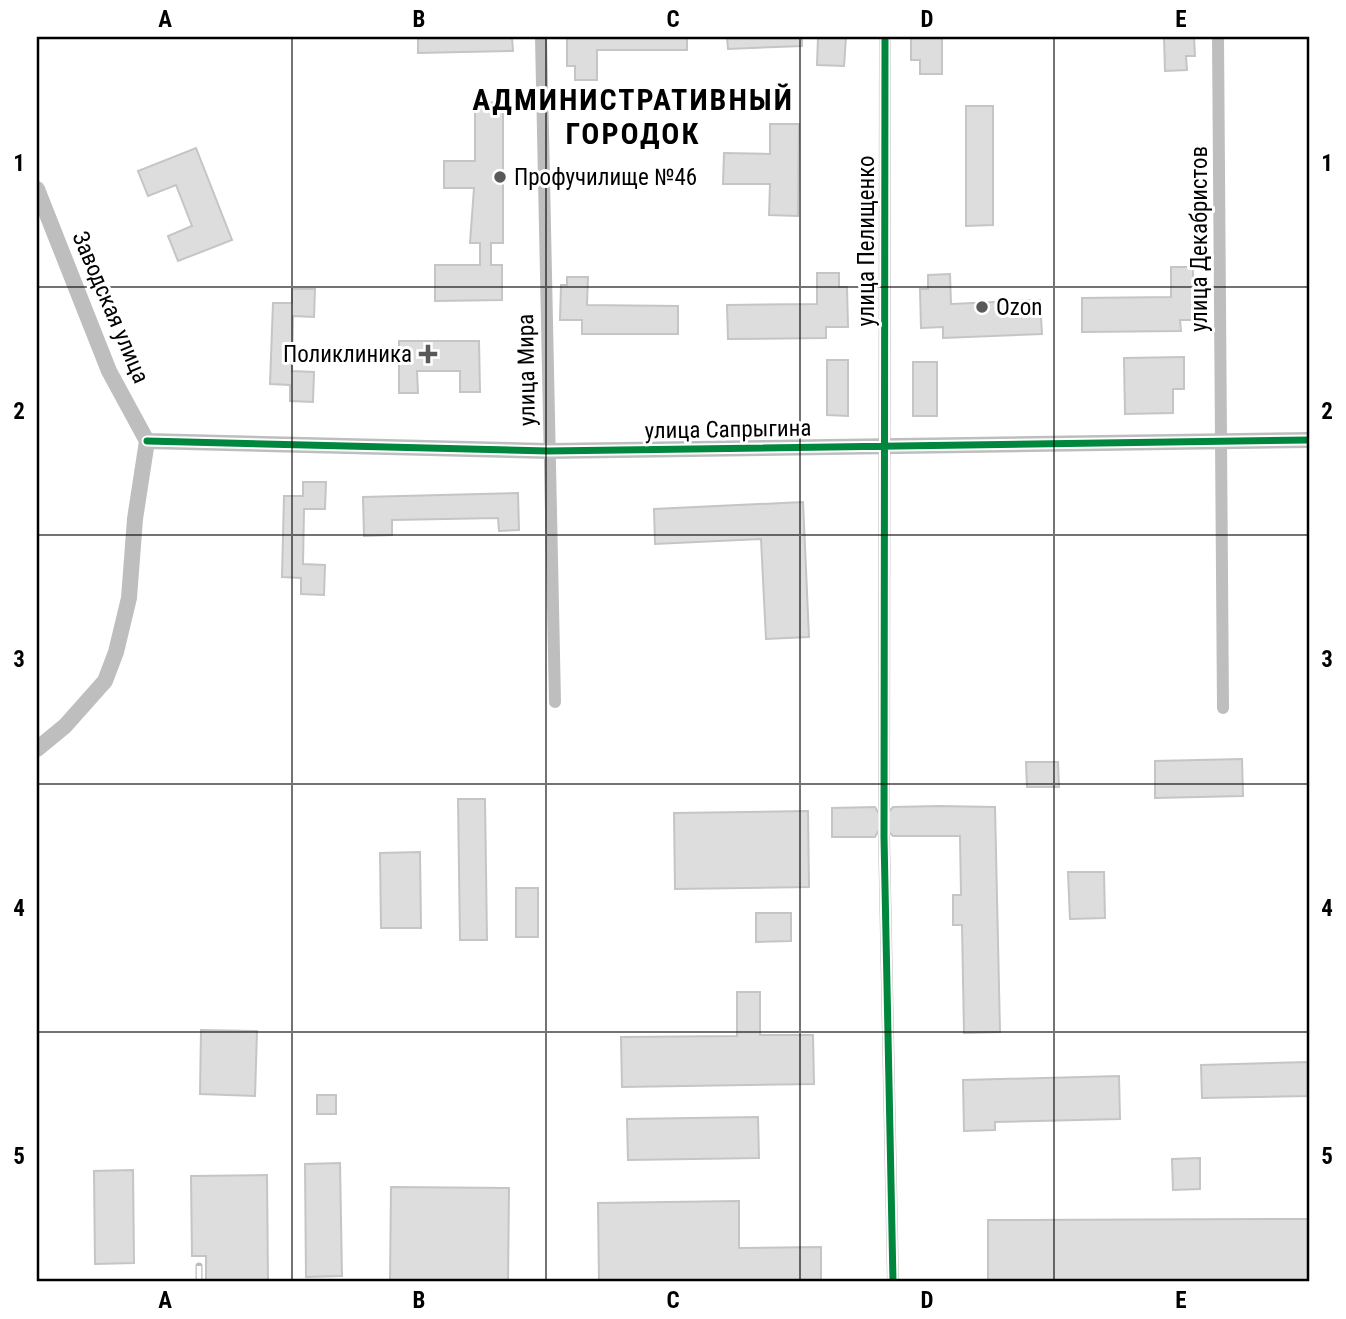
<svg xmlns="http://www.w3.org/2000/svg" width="1346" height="1319" viewBox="0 0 1346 1319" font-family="'Roboto Condensed',sans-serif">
	<rect width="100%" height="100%" fill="#fff"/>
	<path fill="#ddd" stroke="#c5c5c5" stroke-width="2" d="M 418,37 L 512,37 L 513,51 L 418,53 Z
		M 567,37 L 687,37 L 687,50 L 597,50 L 597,80 L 575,80 L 575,66 L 567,66 Z
		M 727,37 L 802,37 L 802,46 L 728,49 Z
		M 818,37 L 846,37 L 844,66 L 817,65 Z
		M 911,37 L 942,37 L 942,74 L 920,74 L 920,60 L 911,60 Z
		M 1164,37 L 1194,37 L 1195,56 L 1186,56 L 1187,70 L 1165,71 Z
		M 503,102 L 503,243 L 491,243 L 491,265 L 502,265 L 502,300 L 435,301 L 435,265 L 480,265 L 480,243 L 470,243 L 474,188 L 444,188 L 444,161 L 475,161 L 475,103 Z
		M 966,106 L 993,106 L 993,225 L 966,226 Z
		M 770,124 L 799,124 L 798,216 L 769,215 L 770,184 L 723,184 L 724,153 L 770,154 Z
		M 196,148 L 232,240 L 178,261 L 168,236 L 192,226 L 176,185 L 148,196 L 138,171 Z
		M 1171,267 L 1193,267 L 1193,280 L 1202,280 L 1202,320 L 1180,320 L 1181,331 L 1082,332 L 1082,298 L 1171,297 Z
		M 817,273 L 839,273 L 839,287 L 847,287 L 848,327 L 826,327 L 826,338 L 728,339 L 727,305 L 817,304 Z
		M 950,274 L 951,304 L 1040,300 L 1042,334 L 943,338 L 943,327 L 921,328 L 920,289 L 928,289 L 928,275 Z
		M 567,277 L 588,277 L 587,305 L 678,306 L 678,334 L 582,334 L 582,320 L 560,320 L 561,285 L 567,285 Z
		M 292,289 L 315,289 L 314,317 L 293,316 L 292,371 L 314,372 L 313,402 L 290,401 L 290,385 L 270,384 L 273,303 L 292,303 Z
		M 399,341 L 479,341 L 480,392 L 460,392 L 460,371 L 417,371 L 418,393 L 399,393 Z
		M 1184,357 L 1184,389 L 1173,389 L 1173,413 L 1125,414 L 1124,358 Z
		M 827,360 L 848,360 L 848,416 L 827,415 Z
		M 913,362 L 937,362 L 937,416 L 913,416 Z
		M 303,482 L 326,482 L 325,509 L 304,509 L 303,564 L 325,565 L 324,595 L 301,594 L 301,578 L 282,577 L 284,496 L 303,496 Z
		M 518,493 L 519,530 L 499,531 L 498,518 L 392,520 L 392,535 L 364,536 L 363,497 Z
		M 803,502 L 809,637 L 766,639 L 761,539 L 655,544 L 654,509 Z
		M 1242,759 L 1243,796 L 1155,798 L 1155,761 Z
		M 1026,762 L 1058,762 L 1059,787 L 1027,787 Z
		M 458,799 L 485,799 L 487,940 L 460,940 Z
		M 939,806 L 995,807 L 1000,1032 L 964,1033 L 962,925 L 953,925 L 953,895 L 961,895 L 960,836 L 893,836 L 885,828 L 879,830 L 875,837 L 832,837 L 832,808 L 875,807 L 879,814 L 885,816 L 893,807 Z
		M 808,811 L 809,887 L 675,889 L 674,813 Z
		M 420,852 L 421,928 L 381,928 L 380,853 Z
		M 1068,872 L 1104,872 L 1105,918 L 1070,919 Z
		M 516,888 L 538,888 L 538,937 L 516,937 Z
		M 756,913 L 791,913 L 791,941 L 756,942 Z
		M 737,992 L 760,992 L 760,1035 L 813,1035 L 814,1084 L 622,1087 L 621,1037 L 737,1036 Z
		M 201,1030 L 257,1031 L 255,1096 L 200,1094 Z
		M 1309,1062 L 1309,1096 L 1202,1098 L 1201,1065 Z
		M 1119,1076 L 1120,1119 L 995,1122 L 995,1130 L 964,1131 L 963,1080 Z
		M 317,1095 L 336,1095 L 336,1114 L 317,1114 Z
		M 758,1117 L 759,1158 L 628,1160 L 627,1119 Z
		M 1200,1158 L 1200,1189 L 1173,1190 L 1172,1159 Z
		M 340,1163 L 342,1276 L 306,1277 L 305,1164 Z
		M 133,1170 L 134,1263 L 95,1264 L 94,1171 Z
		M 267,1175 L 268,1282 L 206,1282 L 206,1256 L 192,1256 L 191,1176 Z
		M 391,1187 L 509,1188 L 508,1282 L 390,1282 Z
		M 739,1201 L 739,1248 L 821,1247 L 821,1282 L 599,1282 L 598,1203 Z
		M 1309,1219 L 1309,1282 L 988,1282 L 988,1220 Z"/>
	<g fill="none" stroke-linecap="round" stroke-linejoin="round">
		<path stroke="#d9d9d9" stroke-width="12" stroke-dasharray="12 6" stroke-linecap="butt" d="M 884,807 L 884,837"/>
		<path stroke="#bebebe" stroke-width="12" d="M 541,37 L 555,702
			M 1218,37 L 1223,708
			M 884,807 L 885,37
			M 884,837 L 893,1282"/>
		<path stroke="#bebebe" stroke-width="16" d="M 37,189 L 109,371 L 147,441
			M 147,441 L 548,451 L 1309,440
			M 37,749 L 65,726 L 105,681 L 116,652 L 129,598 L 135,519 L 147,441"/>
		<defs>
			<path id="rail" d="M 199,1266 L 199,1282"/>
		</defs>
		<use href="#rail" stroke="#bdbdbd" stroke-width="7"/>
		<use href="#rail" stroke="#fff" stroke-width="4.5" stroke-dasharray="13" stroke-linecap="butt"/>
		<defs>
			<path id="cycleway" d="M 885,37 L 884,837 L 893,1282
				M 147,441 L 548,451 L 1309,440"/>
		</defs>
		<use href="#cycleway" stroke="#fff" stroke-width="11"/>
		<use href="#cycleway" stroke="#00873e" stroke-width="7"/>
	</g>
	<path fill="none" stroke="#000" stroke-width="2" stroke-opacity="0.55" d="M 292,37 L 292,1282M 546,37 L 546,1282M 800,37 L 800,1282M 1054,37 L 1054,1282M 37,287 L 1309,287M 37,535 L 1309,535M 37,784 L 1309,784M 37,1032 L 1309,1032"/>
	<g fill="#595959" stroke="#fff" stroke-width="2.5">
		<circle cx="500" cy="177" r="7"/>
		<circle cx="982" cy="307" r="7"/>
		<path d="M424.5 343.5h7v7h7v7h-7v7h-7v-7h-7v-7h7z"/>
	</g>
	<g text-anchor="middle" stroke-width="6" stroke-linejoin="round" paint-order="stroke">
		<g font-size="23" fill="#000" stroke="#fff" text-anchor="start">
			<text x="514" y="185">Профучилище №46</text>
			<text x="996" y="315">Ozon</text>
			<text x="412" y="362" text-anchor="end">Поликлиника</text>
		</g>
		<g font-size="23" fill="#000" stroke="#fff">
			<text transform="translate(1199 239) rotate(-90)" y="8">улица Декабристов</text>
			<text transform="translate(866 241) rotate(-90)" y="8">улица Пелищенко</text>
			<text transform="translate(111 307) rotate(67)" y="8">Заводская улица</text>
			<text transform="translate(526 370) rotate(-91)" y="8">улица Мира</text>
			<text transform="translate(728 429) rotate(-1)" y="8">улица Сапрыгина</text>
		</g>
		<g font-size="30" font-weight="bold" letter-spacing="2" fill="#000" stroke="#fff">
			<text x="633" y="110">АДМИНИСТРАТИВНЫЙ<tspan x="633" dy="34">ГОРОДОК</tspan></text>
		</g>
	</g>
	<rect width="1346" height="1319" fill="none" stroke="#ffffff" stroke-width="77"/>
	<rect x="38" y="38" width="1270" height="1242" fill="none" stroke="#000" stroke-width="2.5"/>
	<g font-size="23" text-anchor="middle" font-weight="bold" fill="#000">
		<text x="165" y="27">A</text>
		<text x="419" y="27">B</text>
		<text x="673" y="27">C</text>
		<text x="927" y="27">D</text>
		<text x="1181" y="27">E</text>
		<text x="19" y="171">1</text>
		<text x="1327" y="171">1</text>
		<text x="19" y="419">2</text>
		<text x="1327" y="419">2</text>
		<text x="19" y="667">3</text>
		<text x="1327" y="667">3</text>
		<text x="19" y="916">4</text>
		<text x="1327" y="916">4</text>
		<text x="19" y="1164">5</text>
		<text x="1327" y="1164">5</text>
		<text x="165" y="1308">A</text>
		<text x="419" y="1308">B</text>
		<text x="673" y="1308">C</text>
		<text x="927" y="1308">D</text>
		<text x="1181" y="1308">E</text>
	</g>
</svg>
